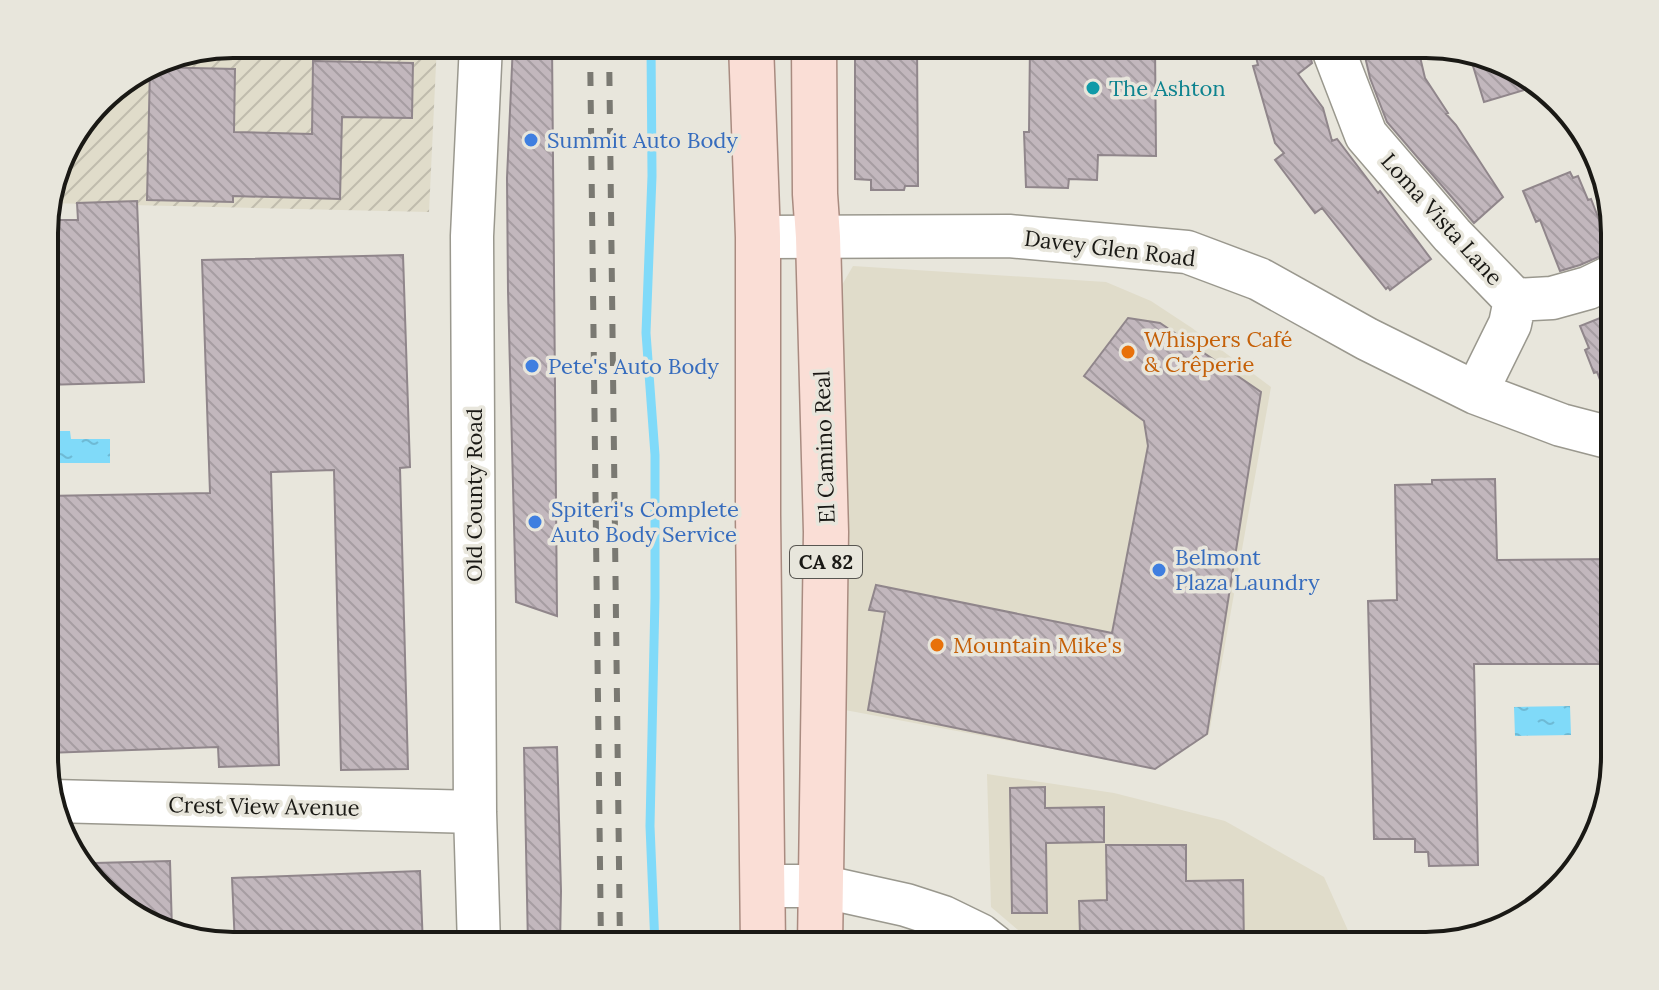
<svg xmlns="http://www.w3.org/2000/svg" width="1659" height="990" viewBox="0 0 1659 990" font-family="Lora,serif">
	<defs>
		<pattern id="industrial-furrows" width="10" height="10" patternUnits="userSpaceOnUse" patternTransform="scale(2)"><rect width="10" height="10" fill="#e0dcca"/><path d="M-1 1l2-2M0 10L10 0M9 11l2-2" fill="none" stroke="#c0bcad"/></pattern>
		<pattern id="water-ripples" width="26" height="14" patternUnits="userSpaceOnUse" patternTransform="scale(2)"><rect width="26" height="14" fill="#80daf9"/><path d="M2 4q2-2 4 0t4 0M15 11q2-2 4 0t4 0" fill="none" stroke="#6ebad5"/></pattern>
		<pattern id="building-back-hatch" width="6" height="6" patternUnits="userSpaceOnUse" patternTransform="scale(2)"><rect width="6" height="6" fill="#c2b7bd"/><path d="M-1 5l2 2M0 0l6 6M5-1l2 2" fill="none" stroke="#a69da2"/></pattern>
	</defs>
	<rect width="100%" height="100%" fill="#e8e6dc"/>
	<path fill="#e0dcca" d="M 853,266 L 1106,282 L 1151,301 L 1192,328 L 1271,387 L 1209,734 L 1154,768 L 845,710 L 842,285 Z
		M 987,774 L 1114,793 L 1225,821 L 1324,877 L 1355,946 L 1037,946 L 991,907 Z"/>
	<path fill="url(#industrial-furrows)" d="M 233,44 L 437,44 L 429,212 L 47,203 L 64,149 L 108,91 L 161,58 Z"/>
	<path fill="url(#water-ripples)" d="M 50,431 L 70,431 L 71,439 L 110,439 L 110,463 L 50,463 Z
		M 1570,706 L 1571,735 L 1515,736 L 1514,707 Z"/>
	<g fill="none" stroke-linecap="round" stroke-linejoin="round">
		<path stroke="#80daf9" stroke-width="9" d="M 651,44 L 652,176 L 646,333 L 655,455 L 655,598 L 650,826 L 655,946"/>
	</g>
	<path fill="url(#building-back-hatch)" stroke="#90868b" stroke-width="2" d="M 513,44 L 552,44 L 557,616 L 516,602 L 508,291 L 507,178 Z
		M 855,44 L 917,44 L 918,186 L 905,186 L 904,190 L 871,190 L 871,180 L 855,179 Z
		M 1030,44 L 1155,44 L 1156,156 L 1098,155 L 1097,180 L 1069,179 L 1068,188 L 1026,187 L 1024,132 L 1029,132 Z
		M 1272,44 L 1307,44 L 1312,63 L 1298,74 L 1323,108 L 1332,141 L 1337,139 L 1378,193 L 1380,191 L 1431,259 L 1390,290 L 1388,287 L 1386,289 L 1322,208 L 1315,213 L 1275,160 L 1284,153 L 1275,143 L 1253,66 L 1258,65 L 1254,49 Z
		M 1379,44 L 1417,44 L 1425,78 L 1448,113 L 1446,114 L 1456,125 L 1503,197 L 1474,223 L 1387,122 L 1370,78 L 1363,48 Z
		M 313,61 L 413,63 L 412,118 L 342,117 L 340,199 L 233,196 L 233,202 L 147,200 L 150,67 L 235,69 L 234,132 L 312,134 Z
		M 1491,61 L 1521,70 L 1538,86 L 1484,102 L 1473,66 Z
		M 1570,172 L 1573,178 L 1578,176 L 1588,200 L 1591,199 L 1603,230 L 1614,225 L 1610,252 L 1580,265 L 1560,271 L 1540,220 L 1536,222 L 1523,191 Z
		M 137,201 L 144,382 L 46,385 L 46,220 L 78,220 L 77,203 Z
		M 403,255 L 410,467 L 400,468 L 408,769 L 341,770 L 334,470 L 271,472 L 279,765 L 219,767 L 218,747 L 46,753 L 46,496 L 210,493 L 202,260 Z
		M 1615,312 L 1615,410 L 1612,411 L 1597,372 L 1594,373 L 1585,350 L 1589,348 L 1580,326 Z
		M 1128,318 L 1160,323 L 1261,392 L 1207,734 L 1155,769 L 868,710 L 885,612 L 869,610 L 876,585 L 1112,633 L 1148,446 L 1144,421 L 1084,376 Z
		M 1495,479 L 1497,560 L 1615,559 L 1615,664 L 1474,664 L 1478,865 L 1429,866 L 1428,852 L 1415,852 L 1415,839 L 1374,839 L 1368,601 L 1397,600 L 1395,485 L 1432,484 L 1432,480 Z
		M 557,747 L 561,891 L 560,946 L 528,946 L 524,748 Z
		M 1045,787 L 1045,808 L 1104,807 L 1104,842 L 1046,843 L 1047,913 L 1012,913 L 1010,788 Z
		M 1106,845 L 1186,845 L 1186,881 L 1243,880 L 1244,946 L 1148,946 L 1147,933 L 1080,934 L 1079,901 L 1107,900 Z
		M 170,861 L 172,930 L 138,920 L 96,881 L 95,863 Z
		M 420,871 L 423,946 L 235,946 L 232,878 Z"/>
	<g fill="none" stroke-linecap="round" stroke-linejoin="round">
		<defs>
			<path id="minor" d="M 1331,44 L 1366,135 L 1452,235 L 1515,300
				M 758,237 L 1009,236 L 1187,252 L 1259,279 L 1367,339 L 1476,393 L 1561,425 L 1615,439
				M 1515,300 L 1552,298 L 1588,288 L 1615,275
				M 1476,393 L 1510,324 L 1515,300
				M 53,801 L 475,812
				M 762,886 L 820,886 L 906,905 L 943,917 L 980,935 L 994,946
				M 479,946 L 475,812 L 472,236 L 481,44"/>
			<path id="major" d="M 751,44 L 758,237 L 758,515 L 763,946
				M 814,44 L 815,194 L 818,237 L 826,532 L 820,946"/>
		</defs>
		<use href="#minor" stroke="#9a988e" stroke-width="45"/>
		<use href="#major" stroke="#a98b80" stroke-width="47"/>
		<use href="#minor" stroke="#fff" stroke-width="42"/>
		<use href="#major" stroke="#faded6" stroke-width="44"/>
		<path stroke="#7a7972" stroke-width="6" stroke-dasharray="14 14" stroke-linecap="butt" d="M 590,44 L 601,946
			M 609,44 L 620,946"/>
	</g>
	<circle fill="#0f9aa8" stroke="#e8e6dc" stroke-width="3" cx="1093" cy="88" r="8"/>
	<g fill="#3f7fe0" stroke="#e8e6dc" stroke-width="3">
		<circle cx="531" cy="140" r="8"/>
		<circle cx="532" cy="366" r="8"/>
		<circle cx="535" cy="522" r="8"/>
		<circle cx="1159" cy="570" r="8"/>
	</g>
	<g fill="#e8710a" stroke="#e8e6dc" stroke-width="3">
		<circle cx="1128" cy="352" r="8"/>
		<circle cx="937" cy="645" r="8"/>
	</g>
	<g text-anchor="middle" stroke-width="7" stroke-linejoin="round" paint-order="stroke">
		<rect fill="#e8e6dc" stroke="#585651" stroke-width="2" x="790" y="546" width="72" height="32" rx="6"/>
		<g font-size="20" font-weight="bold" fill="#1a1915">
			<text x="826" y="569">CA 82</text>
		</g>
		<g font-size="22" fill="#0d838f" stroke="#e8e6dc" text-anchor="start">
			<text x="1109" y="96">The Ashton</text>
		</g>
		<g font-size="22" fill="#366cbe" stroke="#e8e6dc" text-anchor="start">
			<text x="547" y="148">Summit Auto Body</text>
			<text x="548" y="374">Pete's Auto Body</text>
			<text x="551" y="517">Spiteri's Complete<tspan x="551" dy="25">Auto Body Service</tspan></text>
			<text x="1175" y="565">Belmont<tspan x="1175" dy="25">Plaza Laundry</tspan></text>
		</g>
		<g font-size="22" fill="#1a1915" stroke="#e8e6dc">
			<text transform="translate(1442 219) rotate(48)" y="8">Loma Vista Lane</text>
			<text transform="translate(1110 248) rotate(7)" y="8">Davey Glen Road</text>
			<text transform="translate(824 447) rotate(-92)" y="8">El Camino Real</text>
			<text transform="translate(474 495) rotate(-90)" y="8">Old County Road</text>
			<text transform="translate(264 806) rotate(1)" y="8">Crest View Avenue</text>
		</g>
		<g font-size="22" fill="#c56008" stroke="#e8e6dc" text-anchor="start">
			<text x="1144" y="347">Whispers Café<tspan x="1144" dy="25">&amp; Crêperie</tspan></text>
			<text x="953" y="653">Mountain Mike's</text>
		</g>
	</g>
	<path d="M0 0H1659V990H0ZM233 58H1426A175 175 0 0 1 1601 233V757A175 175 0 0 1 1426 932H233A175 175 0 0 1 58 757V233A175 175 0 0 1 233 58Z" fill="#e8e6dc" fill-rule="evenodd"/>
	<path fill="none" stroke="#1a1915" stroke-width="4" d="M233 58H1426A175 175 0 0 1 1601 233V757A175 175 0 0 1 1426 932H233A175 175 0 0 1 58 757V233A175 175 0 0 1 233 58Z"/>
</svg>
